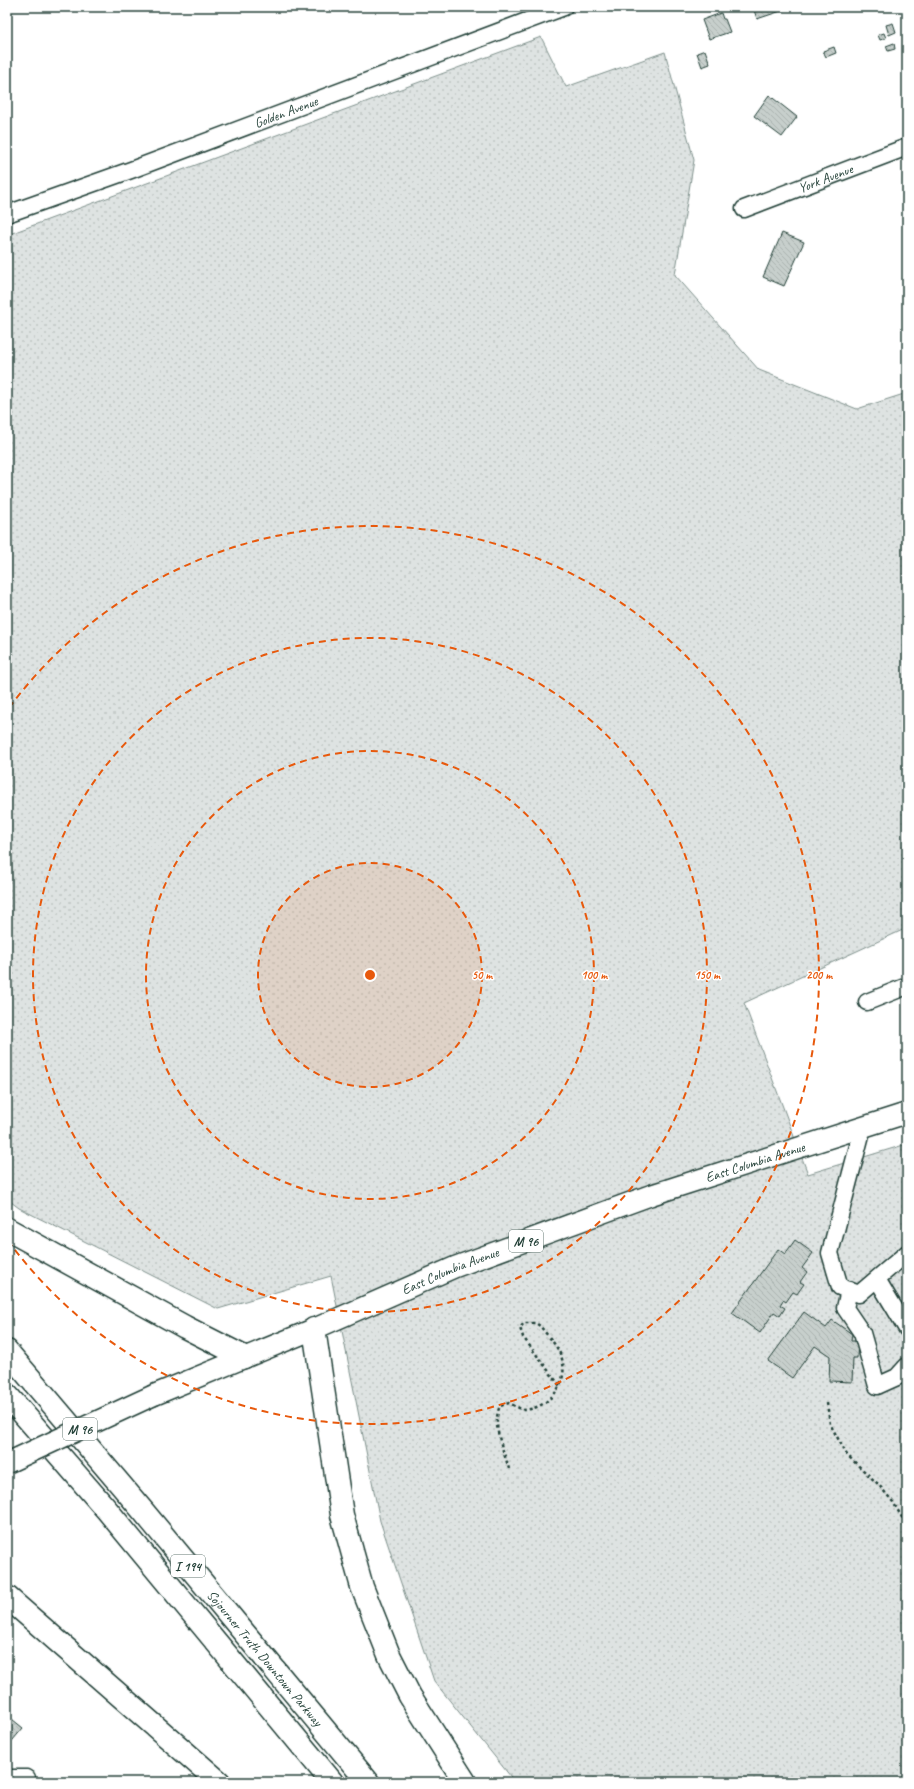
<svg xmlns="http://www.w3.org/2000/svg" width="914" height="1789" viewBox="0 0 914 1789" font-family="Caveat,sans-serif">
	<defs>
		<pattern id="grass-dots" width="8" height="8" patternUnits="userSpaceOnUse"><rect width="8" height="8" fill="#dee3e2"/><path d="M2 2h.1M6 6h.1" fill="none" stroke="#bec4c2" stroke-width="1.8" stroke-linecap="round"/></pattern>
		<pattern id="building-back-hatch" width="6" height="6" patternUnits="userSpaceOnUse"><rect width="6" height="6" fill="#c7cfcc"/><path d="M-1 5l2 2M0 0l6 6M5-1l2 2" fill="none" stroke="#aab3b0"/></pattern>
	</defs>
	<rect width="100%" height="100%" fill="#fff"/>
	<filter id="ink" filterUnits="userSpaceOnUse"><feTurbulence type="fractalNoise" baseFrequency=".025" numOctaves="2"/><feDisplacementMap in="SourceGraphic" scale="8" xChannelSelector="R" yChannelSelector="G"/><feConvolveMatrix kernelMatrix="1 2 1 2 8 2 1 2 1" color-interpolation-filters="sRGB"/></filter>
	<g filter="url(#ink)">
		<path fill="url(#grass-dots)" stroke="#7e908b" d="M 541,37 L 566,87 L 665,52 L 694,160 L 675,275 L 759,370 L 857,409 L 907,393 L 907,928 L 744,1003 L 808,1174 L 907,1144 L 907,1782 L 515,1782 L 434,1681 L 380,1521 L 331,1276 L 218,1309 L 19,1208 L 7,1199 L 7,235 Z"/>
		<path fill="url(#building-back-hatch)" stroke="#1f3d34" d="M 753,7 L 783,7 L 784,10 L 757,19 Z
			M 721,13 L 723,19 L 725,19 L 730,32 L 709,39 L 702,20 Z
			M 893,23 L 896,32 L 889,35 L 886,25 Z
			M 884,33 L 886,38 L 880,40 L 878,35 Z
			M 894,43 L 895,49 L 888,51 L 886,46 Z
			M 834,47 L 836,53 L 826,57 L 823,51 Z
			M 705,50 L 710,64 L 702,67 L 697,53 Z
			M 769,95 L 797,117 L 782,137 L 754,116 Z
			M 782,233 L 804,242 L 784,286 L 763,277 Z
			M 795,1240 L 813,1253 L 802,1268 L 807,1272 L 800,1282 L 804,1284 L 797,1294 L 793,1292 L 786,1302 L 783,1300 L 780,1305 L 785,1308 L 780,1316 L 774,1312 L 760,1333 L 732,1313 L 778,1249 L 785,1254 Z
			M 804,1312 L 826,1328 L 832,1320 L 852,1334 L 851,1341 L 858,1341 L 857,1358 L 853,1358 L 852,1382 L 829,1381 L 830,1356 L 815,1346 L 792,1378 L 768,1361 Z
			M 7,1715 L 23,1728 L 7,1747 Z"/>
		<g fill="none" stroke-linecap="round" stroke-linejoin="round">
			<defs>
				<g id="minor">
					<path id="s1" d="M 744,209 L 907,147"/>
					<path id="s2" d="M 7,214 L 131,170 L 564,7"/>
					<path d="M 867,1002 L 907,986"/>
					<path d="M 863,1127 L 830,1253 L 840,1287 L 859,1294 L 907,1253"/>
					<path d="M 877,1279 L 907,1329"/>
					<path d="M 849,1290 L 845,1308 L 862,1333 L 877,1386 L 897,1377 L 907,1366"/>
					<path d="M 7,1778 L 27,1778"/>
				</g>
				<g id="major">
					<path id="s3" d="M 154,1395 L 314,1329 L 455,1267 L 651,1195 L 907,1113"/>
				</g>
				<g id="highway">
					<path d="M 7,1229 L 185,1327 L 244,1357"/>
					<path d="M 314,1329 L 342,1515 L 362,1587 L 389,1655 L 410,1696 L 465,1782"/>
					<path id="s4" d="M 7,1351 L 143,1511 L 368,1782"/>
					<path d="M 7,1395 L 107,1510 L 332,1782"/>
					<path d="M 7,1597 L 219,1782"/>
				</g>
			</defs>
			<use href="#minor" stroke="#1f3d34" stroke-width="19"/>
			<use href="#major" stroke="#1f3d34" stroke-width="23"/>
			<use href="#highway" stroke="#1f3d34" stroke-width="25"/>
			<path stroke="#1f3d34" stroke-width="2.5" stroke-dasharray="3 3" stroke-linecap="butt" d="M 827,1403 L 830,1424 L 847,1455 L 878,1484 L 893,1502 L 907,1526
				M 509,1469 C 504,1451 491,1425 500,1406 L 509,1403 L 523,1410 C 549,1409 571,1382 561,1356 C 557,1345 547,1335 540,1326 L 536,1323 L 524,1323 L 520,1328 L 523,1337 L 560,1386"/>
			<use href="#minor" stroke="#fff" stroke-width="16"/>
			<use href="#major" stroke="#fff" stroke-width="20"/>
			<use href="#highway" stroke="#fff" stroke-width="22"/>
			<defs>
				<path id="major-bridge" d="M 7,1463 L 154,1395"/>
			</defs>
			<use href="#major-bridge" stroke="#1f3d34" stroke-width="23" stroke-linecap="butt"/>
			<use href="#major-bridge" stroke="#fff" stroke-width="20"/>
		</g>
	</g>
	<circle cx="370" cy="975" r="112" fill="#e8590c" fill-opacity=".12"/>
	<g fill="none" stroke="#e8590c" stroke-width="2" stroke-dasharray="7 5">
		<circle cx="370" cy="975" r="112"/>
		<circle cx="370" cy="975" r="224"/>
		<circle cx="370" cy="975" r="337"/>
		<path d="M9 708A449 449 0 1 1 9 1242"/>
	</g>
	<g text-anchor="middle" stroke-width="3" stroke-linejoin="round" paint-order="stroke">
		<g fill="#fff" stroke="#627771" stroke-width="1">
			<rect x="509" y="1230" width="34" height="22" rx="3"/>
			<rect x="63" y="1418" width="34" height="22" rx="3"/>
			<rect x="171" y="1555" width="34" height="22" rx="3"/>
		</g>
		<g font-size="13" font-weight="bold" fill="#1f3d34">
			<text x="526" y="1246">M 96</text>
			<text x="80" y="1434">M 96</text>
			<text x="188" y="1571">I 194</text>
		</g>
		<g font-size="14" fill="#1f3d34" stroke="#fff">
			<text dy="5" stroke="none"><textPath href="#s2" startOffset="297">Golden Avenue</textPath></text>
			<text dy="5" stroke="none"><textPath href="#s1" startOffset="87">York Avenue</textPath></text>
			<text dy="5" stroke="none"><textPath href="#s3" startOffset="645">East Columbia Avenue</textPath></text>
			<text dy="5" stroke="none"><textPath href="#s3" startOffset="321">East Columbia Avenue</textPath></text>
			<text dy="5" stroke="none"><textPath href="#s4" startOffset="401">Sojourner Truth Downtown Parkway</textPath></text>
		</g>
	</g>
	<circle cx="370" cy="975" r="6" fill="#e8590c" stroke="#fff" stroke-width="2"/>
	<g font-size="12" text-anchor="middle" font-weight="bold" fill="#e8590c" stroke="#fff" stroke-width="3" stroke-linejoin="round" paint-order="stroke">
		<text x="482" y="979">50 m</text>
		<text x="594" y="979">100 m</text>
		<text x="707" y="979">150 m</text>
		<text x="819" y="979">200 m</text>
	</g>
	<rect width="914" height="1789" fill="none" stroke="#fff" stroke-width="24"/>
	<rect x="12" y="12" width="890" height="1765" fill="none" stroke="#1f3d34" stroke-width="1.5" filter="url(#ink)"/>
</svg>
